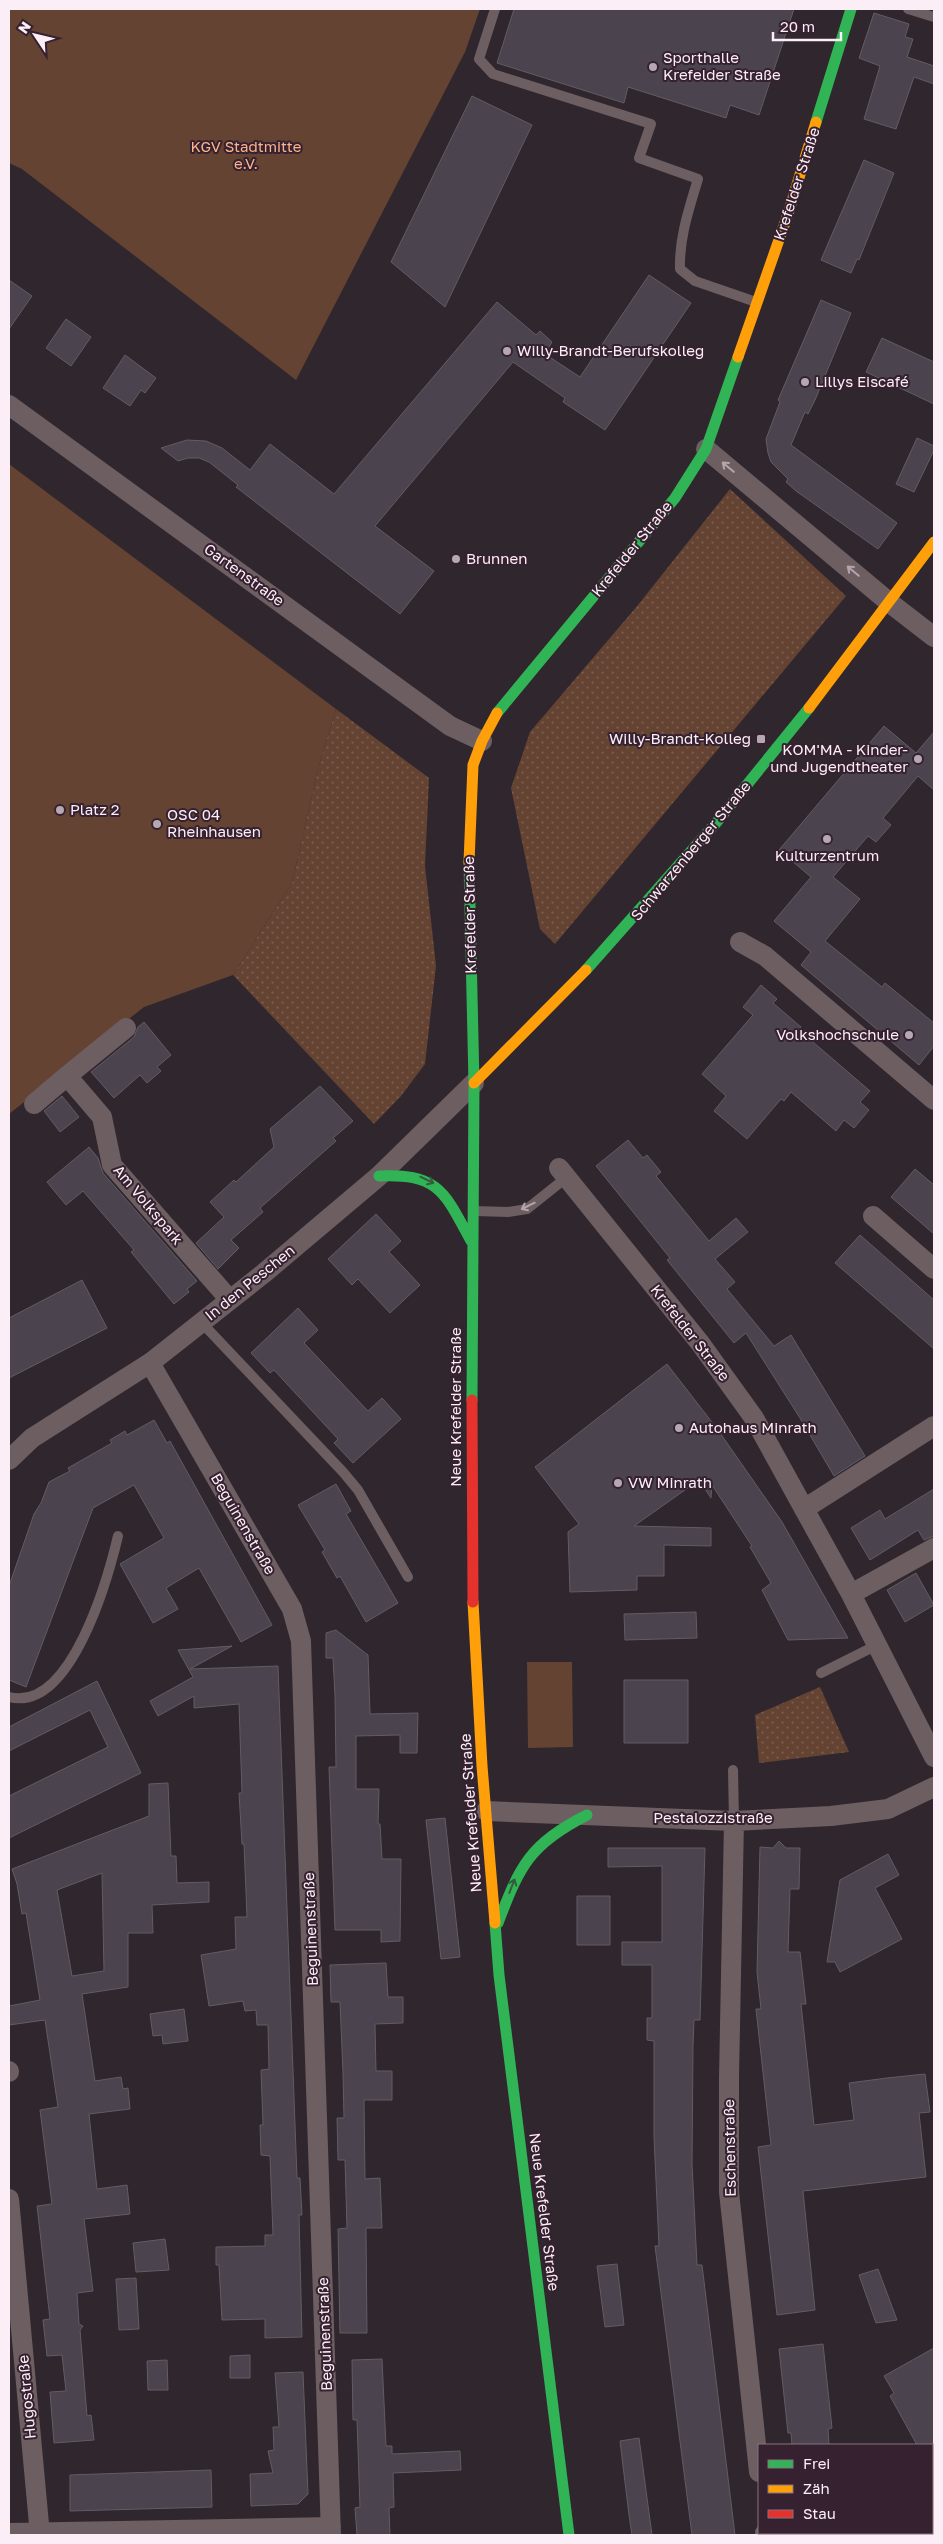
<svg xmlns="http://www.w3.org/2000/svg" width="943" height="2544" viewBox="0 0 943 2544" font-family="'Golos Text',sans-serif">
	<defs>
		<pattern id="park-dots" width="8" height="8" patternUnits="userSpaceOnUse" patternTransform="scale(1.25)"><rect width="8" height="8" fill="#644332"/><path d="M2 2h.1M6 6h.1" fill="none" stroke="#7b5e50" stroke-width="1.8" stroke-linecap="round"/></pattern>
	</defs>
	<rect width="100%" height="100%" fill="#30262d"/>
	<path fill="#644332" d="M 9,9 L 480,9 L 465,52 L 296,380 L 22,169 L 9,163 Z
		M 9,464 L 336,709 L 319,765 L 292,883 L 233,975 L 144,1007 L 9,1114 Z
		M 527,1662 L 572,1662 L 573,1747 L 528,1748 Z"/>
	<path fill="url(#park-dots)" d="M 730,489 L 846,596 L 555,944 L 540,929 L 511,788 L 530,732 L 638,605 Z
		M 336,709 L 429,778 L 425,866 L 436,966 L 425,1064 L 401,1096 L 374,1124 L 233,975 L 292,883 L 319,765 Z
		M 820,1687 L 849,1752 L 759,1763 L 755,1715 Z"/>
	<path fill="#4b434e" stroke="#625c63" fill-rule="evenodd" d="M 514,9 L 794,9 L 759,115 L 730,105 L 726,118 L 628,87 L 624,103 L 497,63 Z
		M 874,13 L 909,24 L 905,37 L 913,39 L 907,57 L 934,66 L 934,84 L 914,77 L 896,129 L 864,119 L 880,66 L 859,58 Z
		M 472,96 L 532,125 L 445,307 L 391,262 Z
		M 864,160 L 894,173 L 859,260 L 857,259 L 851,273 L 821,260 Z
		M 649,275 L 691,303 L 605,430 L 563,402 L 565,398 L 513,362 L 375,526 L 434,571 L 400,614 L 236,487 L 238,485 L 209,462 L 199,458 L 188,458 L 178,461 L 161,448 L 187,440 L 206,441 L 222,448 L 250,470 L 270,444 L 334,494 L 497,302 L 536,335 L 540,331 L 552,342 L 545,354 L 580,377 Z
		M 9,280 L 32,296 L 9,329 Z
		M 821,300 L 851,313 L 815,400 L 808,414 L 805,412 L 791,445 L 897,523 L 878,549 L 796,491 L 786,482 L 788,479 L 771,462 L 768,453 L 766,439 L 780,402 L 778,400 Z
		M 66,319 L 91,337 L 71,366 L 46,348 Z
		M 882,338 L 934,362 L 934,404 L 866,372 Z
		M 125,355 L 156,378 L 145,393 L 141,390 L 130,406 L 103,388 Z
		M 917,438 L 934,446 L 934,450 L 914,492 L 896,484 Z
		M 884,726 L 916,753 L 934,732 L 934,790 L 918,776 L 883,818 L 891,825 L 876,842 L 868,836 L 833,877 L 860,899 L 825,941 L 882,987 L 885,983 L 934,1023 L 934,1046 L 919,1065 L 801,965 L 811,952 L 774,921 L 811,877 L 779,850 Z
		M 761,985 L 777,999 L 773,1003 L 801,1027 L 799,1030 L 870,1091 L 860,1102 L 869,1110 L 854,1128 L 844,1120 L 836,1131 L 791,1092 L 784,1101 L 781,1099 L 747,1139 L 714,1111 L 726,1096 L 702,1074 L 753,1015 L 743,1007 Z
		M 144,1022 L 171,1055 L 157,1067 L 161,1071 L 147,1083 L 140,1075 L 114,1098 L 91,1072 L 134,1037 L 138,1027 Z
		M 320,1086 L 353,1121 L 333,1138 L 336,1141 L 260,1208 L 263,1212 L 231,1240 L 239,1248 L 218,1269 L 196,1243 L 224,1217 L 210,1202 L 234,1180 L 236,1182 L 274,1147 L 270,1129 Z
		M 62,1096 L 79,1117 L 60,1132 L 44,1111 Z
		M 628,1140 L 643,1158 L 647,1155 L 661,1172 L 656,1176 L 709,1241 L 736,1218 L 748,1232 L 715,1259 L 735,1282 L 727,1289 L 774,1346 L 791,1335 L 865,1456 L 834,1476 L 800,1418 L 746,1333 L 734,1343 L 667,1260 L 670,1258 L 596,1166 Z
		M 89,1147 L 98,1158 L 103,1173 L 197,1281 L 187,1289 L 189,1292 L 174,1304 L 131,1252 L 134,1250 L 83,1191 L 66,1205 L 47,1182 Z
		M 915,1169 L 934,1185 L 934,1234 L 891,1197 Z
		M 376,1214 L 401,1241 L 389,1252 L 420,1285 L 390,1313 L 358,1279 L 352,1285 L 328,1259 Z
		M 860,1235 L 934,1300 L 934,1349 L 835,1263 Z
		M 82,1280 L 107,1328 L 9,1378 L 9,1318 Z
		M 298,1308 L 318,1330 L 304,1343 L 368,1411 L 382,1398 L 401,1419 L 353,1463 L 334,1443 L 338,1439 L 274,1370 L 270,1373 L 251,1353 Z
		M 667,1364 L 718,1430 L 782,1522 L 848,1638 L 788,1640 L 762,1590 L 771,1583 L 750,1547 L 752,1546 L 712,1485 L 711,1498 L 699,1480 L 634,1526 L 711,1528 L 711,1546 L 664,1545 L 664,1576 L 637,1576 L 637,1590 L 570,1592 L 568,1532 L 579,1524 L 535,1467 Z
		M 154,1420 L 167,1443 L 170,1441 L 272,1625 L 241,1642 L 199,1568 L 166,1588 L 178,1609 L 153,1623 L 120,1564 L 164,1538 L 134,1485 L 93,1508 L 26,1687 L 9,1680 L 9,1586 L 34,1514 L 41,1503 L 49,1482 L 70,1471 L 68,1468 L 112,1443 L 110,1440 L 125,1431 L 127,1435 Z
		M 336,1484 L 351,1511 L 346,1514 L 398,1603 L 366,1622 L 340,1576 L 337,1578 L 322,1552 L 325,1550 L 298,1505 Z
		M 934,1489 L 934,1536 L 924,1540 L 918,1530 L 870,1560 L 851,1528 L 880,1510 L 885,1519 Z
		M 916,1573 L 934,1605 L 905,1622 L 887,1590 Z
		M 696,1612 L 697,1638 L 625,1640 L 624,1614 Z
		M 336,1630 L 368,1655 L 370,1714 L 418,1713 L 417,1753 L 400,1753 L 400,1735 L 356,1736 L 356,1789 L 379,1789 L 378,1824 L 380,1824 L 382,1859 L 401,1859 L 400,1941 L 381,1942 L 381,1930 L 335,1930 L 329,1767 L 336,1767 L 335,1696 L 333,1658 L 326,1658 L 326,1633 Z
		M 232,1646 L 190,1669 L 278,1666 L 297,2178 L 300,2178 L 302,2215 L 299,2215 L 302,2337 L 265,2338 L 265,2319 L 222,2320 L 219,2265 L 216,2265 L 216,2247 L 265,2246 L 265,2235 L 273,2235 L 270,2156 L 261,2155 L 260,2125 L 263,2125 L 261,2070 L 269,2069 L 268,2025 L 257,2025 L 256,2010 L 245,2011 L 243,2001 L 209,2006 L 201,1955 L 236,1949 L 235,1917 L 247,1917 L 244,1844 L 242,1844 L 239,1793 L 242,1793 L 239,1704 L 194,1708 L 194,1696 L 158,1716 L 150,1701 L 193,1677 L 178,1650 Z
		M 624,1680 L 688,1680 L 688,1743 L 624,1743 Z
		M 97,1681 L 141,1773 L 9,1838 L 9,1796 L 108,1747 L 90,1710 L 9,1751 L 9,1727 Z
		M 168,1783 L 171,1856 L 176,1856 L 177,1883 L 209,1882 L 209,1902 L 152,1905 L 153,1933 L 128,1933 L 128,1987 L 82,1994 L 95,2081 L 121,2077 L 123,2089 L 128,2088 L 130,2109 L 89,2114 L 97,2189 L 127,2185 L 130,2214 L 84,2219 L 93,2291 L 77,2293 L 79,2324 L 83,2326 L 80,2330 L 87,2416 L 91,2415 L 94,2440 L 54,2443 L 50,2392 L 66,2391 L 62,2355 L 47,2356 L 43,2320 L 50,2319 L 37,2206 L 52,2204 L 40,2110 L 58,2107 L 45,2020 L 9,2025 L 9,2006 L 40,2000 L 26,1913 L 22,1914 L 17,1884 L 12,1869 L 149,1816 L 149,1784 ZM 102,1873 L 104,1971 L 72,1976 L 57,1890 Z
		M 445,1818 L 460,1957 L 441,1959 L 426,1820 Z
		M 779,1841 L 786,1848 L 800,1848 L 799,1889 L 790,1889 L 788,1952 L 800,1952 L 806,2004 L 801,2004 L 814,2125 L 854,2120 L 849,2083 L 887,2078 L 925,2074 L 930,2112 L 919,2113 L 926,2177 L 803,2191 L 815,2310 L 777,2315 L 758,2147 L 771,2145 L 756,2009 L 761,2009 L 757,1972 L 760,1847 L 773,1848 Z
		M 608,1848 L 705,1848 L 700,2020 L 694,2020 L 693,2046 L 692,2164 L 697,2265 L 702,2265 L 735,2535 L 692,2535 L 655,2246 L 659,2246 L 654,2137 L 654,2041 L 647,2040 L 647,2018 L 652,2018 L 652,1965 L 622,1965 L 622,1942 L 662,1942 L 662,1866 L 608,1867 Z
		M 888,1854 L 899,1875 L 875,1888 L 902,1939 L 840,1972 L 835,1962 L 827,1962 L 840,1880 Z
		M 577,1896 L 610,1896 L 610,1945 L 577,1945 Z
		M 386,1963 L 388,1997 L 403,1997 L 403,2023 L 375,2024 L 376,2071 L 392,2071 L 392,2100 L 364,2100 L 365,2179 L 380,2178 L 382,2228 L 366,2228 L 367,2333 L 340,2333 L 338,2229 L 347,2228 L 345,2160 L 338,2160 L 337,2118 L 344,2118 L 343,2073 L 340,2002 L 331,2002 L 330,1965 Z
		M 184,2009 L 188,2041 L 163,2044 L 162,2035 L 153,2036 L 150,2014 Z
		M 165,2239 L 169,2270 L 136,2272 L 133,2243 Z
		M 617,2264 L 624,2325 L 605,2327 L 597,2266 Z
		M 878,2269 L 897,2320 L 876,2323 L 859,2275 Z
		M 136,2278 L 139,2329 L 119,2330 L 116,2279 Z
		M 823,2344 L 832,2428 L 828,2429 L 829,2445 L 792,2445 L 791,2433 L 788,2433 L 779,2349 Z
		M 934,2348 L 934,2445 L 917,2445 L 890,2396 L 894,2393 L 884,2376 Z
		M 250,2355 L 250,2378 L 230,2378 L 230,2356 Z
		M 382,2359 L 386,2446 L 392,2446 L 392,2454 L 460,2451 L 461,2470 L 393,2473 L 394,2507 L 389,2508 L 390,2535 L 357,2535 L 355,2508 L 360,2507 L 357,2420 L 353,2420 L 352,2360 Z
		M 167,2360 L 168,2390 L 148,2390 L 147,2361 Z
		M 303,2372 L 308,2494 L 298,2504 L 251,2506 L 250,2474 L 273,2473 L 268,2451 L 274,2450 L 273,2427 L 279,2427 L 275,2373 Z
		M 639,2438 L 647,2498 L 652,2535 L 632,2535 L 629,2515 L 620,2441 Z
		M 211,2470 L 212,2507 L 70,2511 L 70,2475 Z"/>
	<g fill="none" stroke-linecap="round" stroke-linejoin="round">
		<path stroke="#6c5e61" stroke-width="10" d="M 495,9 L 479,59 L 493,74 L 651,124 L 639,158 L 698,179 C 689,209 679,238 680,269 L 695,281 L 756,302
			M 908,9 L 934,17
			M 474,1211 L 508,1212 L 527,1209 L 567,1177
			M 201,1322 L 343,1472 L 358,1490 L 408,1577
			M 821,1673 L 877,1645
			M 9,1697 C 71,1713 108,1578 118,1536
			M 733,1770 L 734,1821"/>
		<path stroke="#6c5e61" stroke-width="20" d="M 9,405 L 450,726 L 482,741
			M 706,449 L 890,603 L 934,637
			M 740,942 L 765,956 L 934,1100
			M 126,1028 L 67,1076 L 102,1117 L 112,1165 L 230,1300
			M 34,1104 L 67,1076
			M 559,1168 L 700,1343 L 754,1418 L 851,1594 L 934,1757
			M 873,1216 L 934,1269
			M 150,1363 L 292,1609 L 301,1641 L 331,2535
			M 9,1460 L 32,1438 L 150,1363 L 263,1274 L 379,1176 L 474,1083
			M 804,1509 L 934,1426
			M 851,1594 L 934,1548
			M 486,1811 L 734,1821 L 831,1816 L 888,1809 L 934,1787
			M 734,1821 L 729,2077 L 729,2192 L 759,2472
			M 9,2072 L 9,2071
			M 9,2199 L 40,2535
			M 9,2533 L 331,2527
			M 765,2533 L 766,2535"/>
		<path stroke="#30b455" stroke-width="11" d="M 816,122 L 851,9
			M 497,713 L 675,498 L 706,449 L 738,357
			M 469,862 L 474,1083 L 472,1400
			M 586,970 L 716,823 L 809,708
			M 379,1176 C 439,1173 445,1193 471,1241
			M 495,1923 L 499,1975 L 569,2535
			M 498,1923 C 520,1865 530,1844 587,1815"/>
		<path stroke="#ff9f0a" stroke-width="11" d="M 738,357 L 788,214 L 816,122
			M 809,708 L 934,542
			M 469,862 L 473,765 L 482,741 L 497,713
			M 474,1083 L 586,970
			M 473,1602 L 482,1766 L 495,1923"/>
		<path stroke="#e5322d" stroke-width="11" d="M 472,1400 L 473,1602"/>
	</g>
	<defs><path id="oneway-shaft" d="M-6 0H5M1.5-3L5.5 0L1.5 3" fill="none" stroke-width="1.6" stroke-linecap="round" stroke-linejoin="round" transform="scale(1.25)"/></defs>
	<g stroke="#b4a6ac">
		<use href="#oneway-shaft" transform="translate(728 467) rotate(-140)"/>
		<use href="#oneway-shaft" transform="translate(853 571) rotate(-140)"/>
		<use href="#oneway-shaft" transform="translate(528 1206) rotate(154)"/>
	</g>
	<g stroke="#335c3e">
		<use href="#oneway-shaft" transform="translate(427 1180) rotate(26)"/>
		<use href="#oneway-shaft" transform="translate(512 1886) rotate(-69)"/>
	</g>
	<g fill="#b5a8b0" stroke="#35212f" stroke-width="2">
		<circle cx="653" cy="67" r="5"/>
		<circle cx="507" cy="351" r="5"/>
		<circle cx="805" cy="382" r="5"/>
		<circle cx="456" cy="559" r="5"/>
		<rect x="756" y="734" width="10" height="10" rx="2.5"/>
		<circle cx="918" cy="759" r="5"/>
		<circle cx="60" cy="810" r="5"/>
		<circle cx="157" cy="824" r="5"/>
		<circle cx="827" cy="839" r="5"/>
		<circle cx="909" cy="1035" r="5"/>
		<circle cx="679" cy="1428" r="5"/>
		<circle cx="618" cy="1483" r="5"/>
	</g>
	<g text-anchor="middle" stroke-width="4" stroke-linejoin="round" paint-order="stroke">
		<g font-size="15" fill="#fceef7" stroke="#35212f" text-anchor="start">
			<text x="663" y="63">Sporthalle<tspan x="663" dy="17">Krefelder Straße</tspan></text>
			<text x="517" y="356">Willy-Brandt-Berufskolleg</text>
			<text x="815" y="387">Lillys Eiscafé</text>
			<text x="466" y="564">Brunnen</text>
			<text x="751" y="744" text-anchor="end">Willy-Brandt-Kolleg</text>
			<text x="908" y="755" text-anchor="end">KOM'MA - Kinder-<tspan x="908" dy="17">und Jugendtheater</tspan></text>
			<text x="70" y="815">Platz 2</text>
			<text x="167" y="820">OSC 04<tspan x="167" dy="17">Rheinhausen</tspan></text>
			<text x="827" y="861" text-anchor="middle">Kulturzentrum</text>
			<text x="899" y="1040" text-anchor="end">Volkshochschule</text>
			<text x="689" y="1433">Autohaus Minrath</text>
			<text x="628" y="1488">VW Minrath</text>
		</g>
		<g font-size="15" fill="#fcb28a" stroke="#35212f">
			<text x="246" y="152">KGV Stadtmitte<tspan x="246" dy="17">e.V.</tspan></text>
		</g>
		<g font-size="15" fill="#fceef7" stroke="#35212f">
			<text transform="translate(797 184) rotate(-72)" y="5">Krefelder Straße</text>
			<text transform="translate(632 549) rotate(-51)" y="5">Krefelder Straße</text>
			<text transform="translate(244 575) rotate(36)" y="5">Gartenstraße</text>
			<text transform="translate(691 851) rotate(-50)" y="5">Schwarzenberger Straße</text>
			<text transform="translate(470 915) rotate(-91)" y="5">Krefelder Straße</text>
			<text transform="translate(148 1205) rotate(50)" y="5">Am Volkspark</text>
			<text transform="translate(250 1283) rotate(-39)" y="5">In den Peschen</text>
			<text transform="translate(690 1333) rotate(52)" y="5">Krefelder Straße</text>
			<text transform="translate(456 1407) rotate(-90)" y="5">Neue Krefelder Straße</text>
			<text transform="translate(243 1524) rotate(60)" y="5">Beguinenstraße</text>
			<text transform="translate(471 1813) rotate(-94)" y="5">Neue Krefelder Straße</text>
			<text x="713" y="1823">Pestalozzistraße</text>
			<text transform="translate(311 1929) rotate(-92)" y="5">Beguinenstraße</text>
			<text transform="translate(730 2148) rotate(-91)" y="5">Eschenstraße</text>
			<text transform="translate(544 2212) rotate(83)" y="5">Neue Krefelder Straße</text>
			<text transform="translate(325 2334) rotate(-92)" y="5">Beguinenstraße</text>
			<text transform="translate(27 2397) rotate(-95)" y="5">Hugostraße</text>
		</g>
	</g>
	<rect width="943" height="2544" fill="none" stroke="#fceef7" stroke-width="20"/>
	<rect x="758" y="2444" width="175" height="90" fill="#35212f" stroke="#85737f"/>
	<rect x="768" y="2460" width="25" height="8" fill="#30b455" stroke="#85737f"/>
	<text x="803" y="2469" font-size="15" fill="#fceef7">Frei</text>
	<rect x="768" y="2485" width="25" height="8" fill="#ff9f0a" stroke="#85737f"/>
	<text x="803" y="2494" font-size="15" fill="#fceef7">Zäh</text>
	<rect x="768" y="2510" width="25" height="8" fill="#e5322d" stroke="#85737f"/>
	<text x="803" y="2519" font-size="15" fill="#fceef7">Stau</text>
	<g transform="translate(35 35) rotate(305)" stroke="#35212f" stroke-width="4" paint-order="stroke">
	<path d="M0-4L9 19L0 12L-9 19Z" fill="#fceef7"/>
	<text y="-8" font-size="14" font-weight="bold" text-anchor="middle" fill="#fceef7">N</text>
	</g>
	<path d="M773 32v8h68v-8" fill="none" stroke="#fceef7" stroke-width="2.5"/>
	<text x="780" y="32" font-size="15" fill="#fceef7" stroke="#35212f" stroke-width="4" paint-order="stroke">20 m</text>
</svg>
